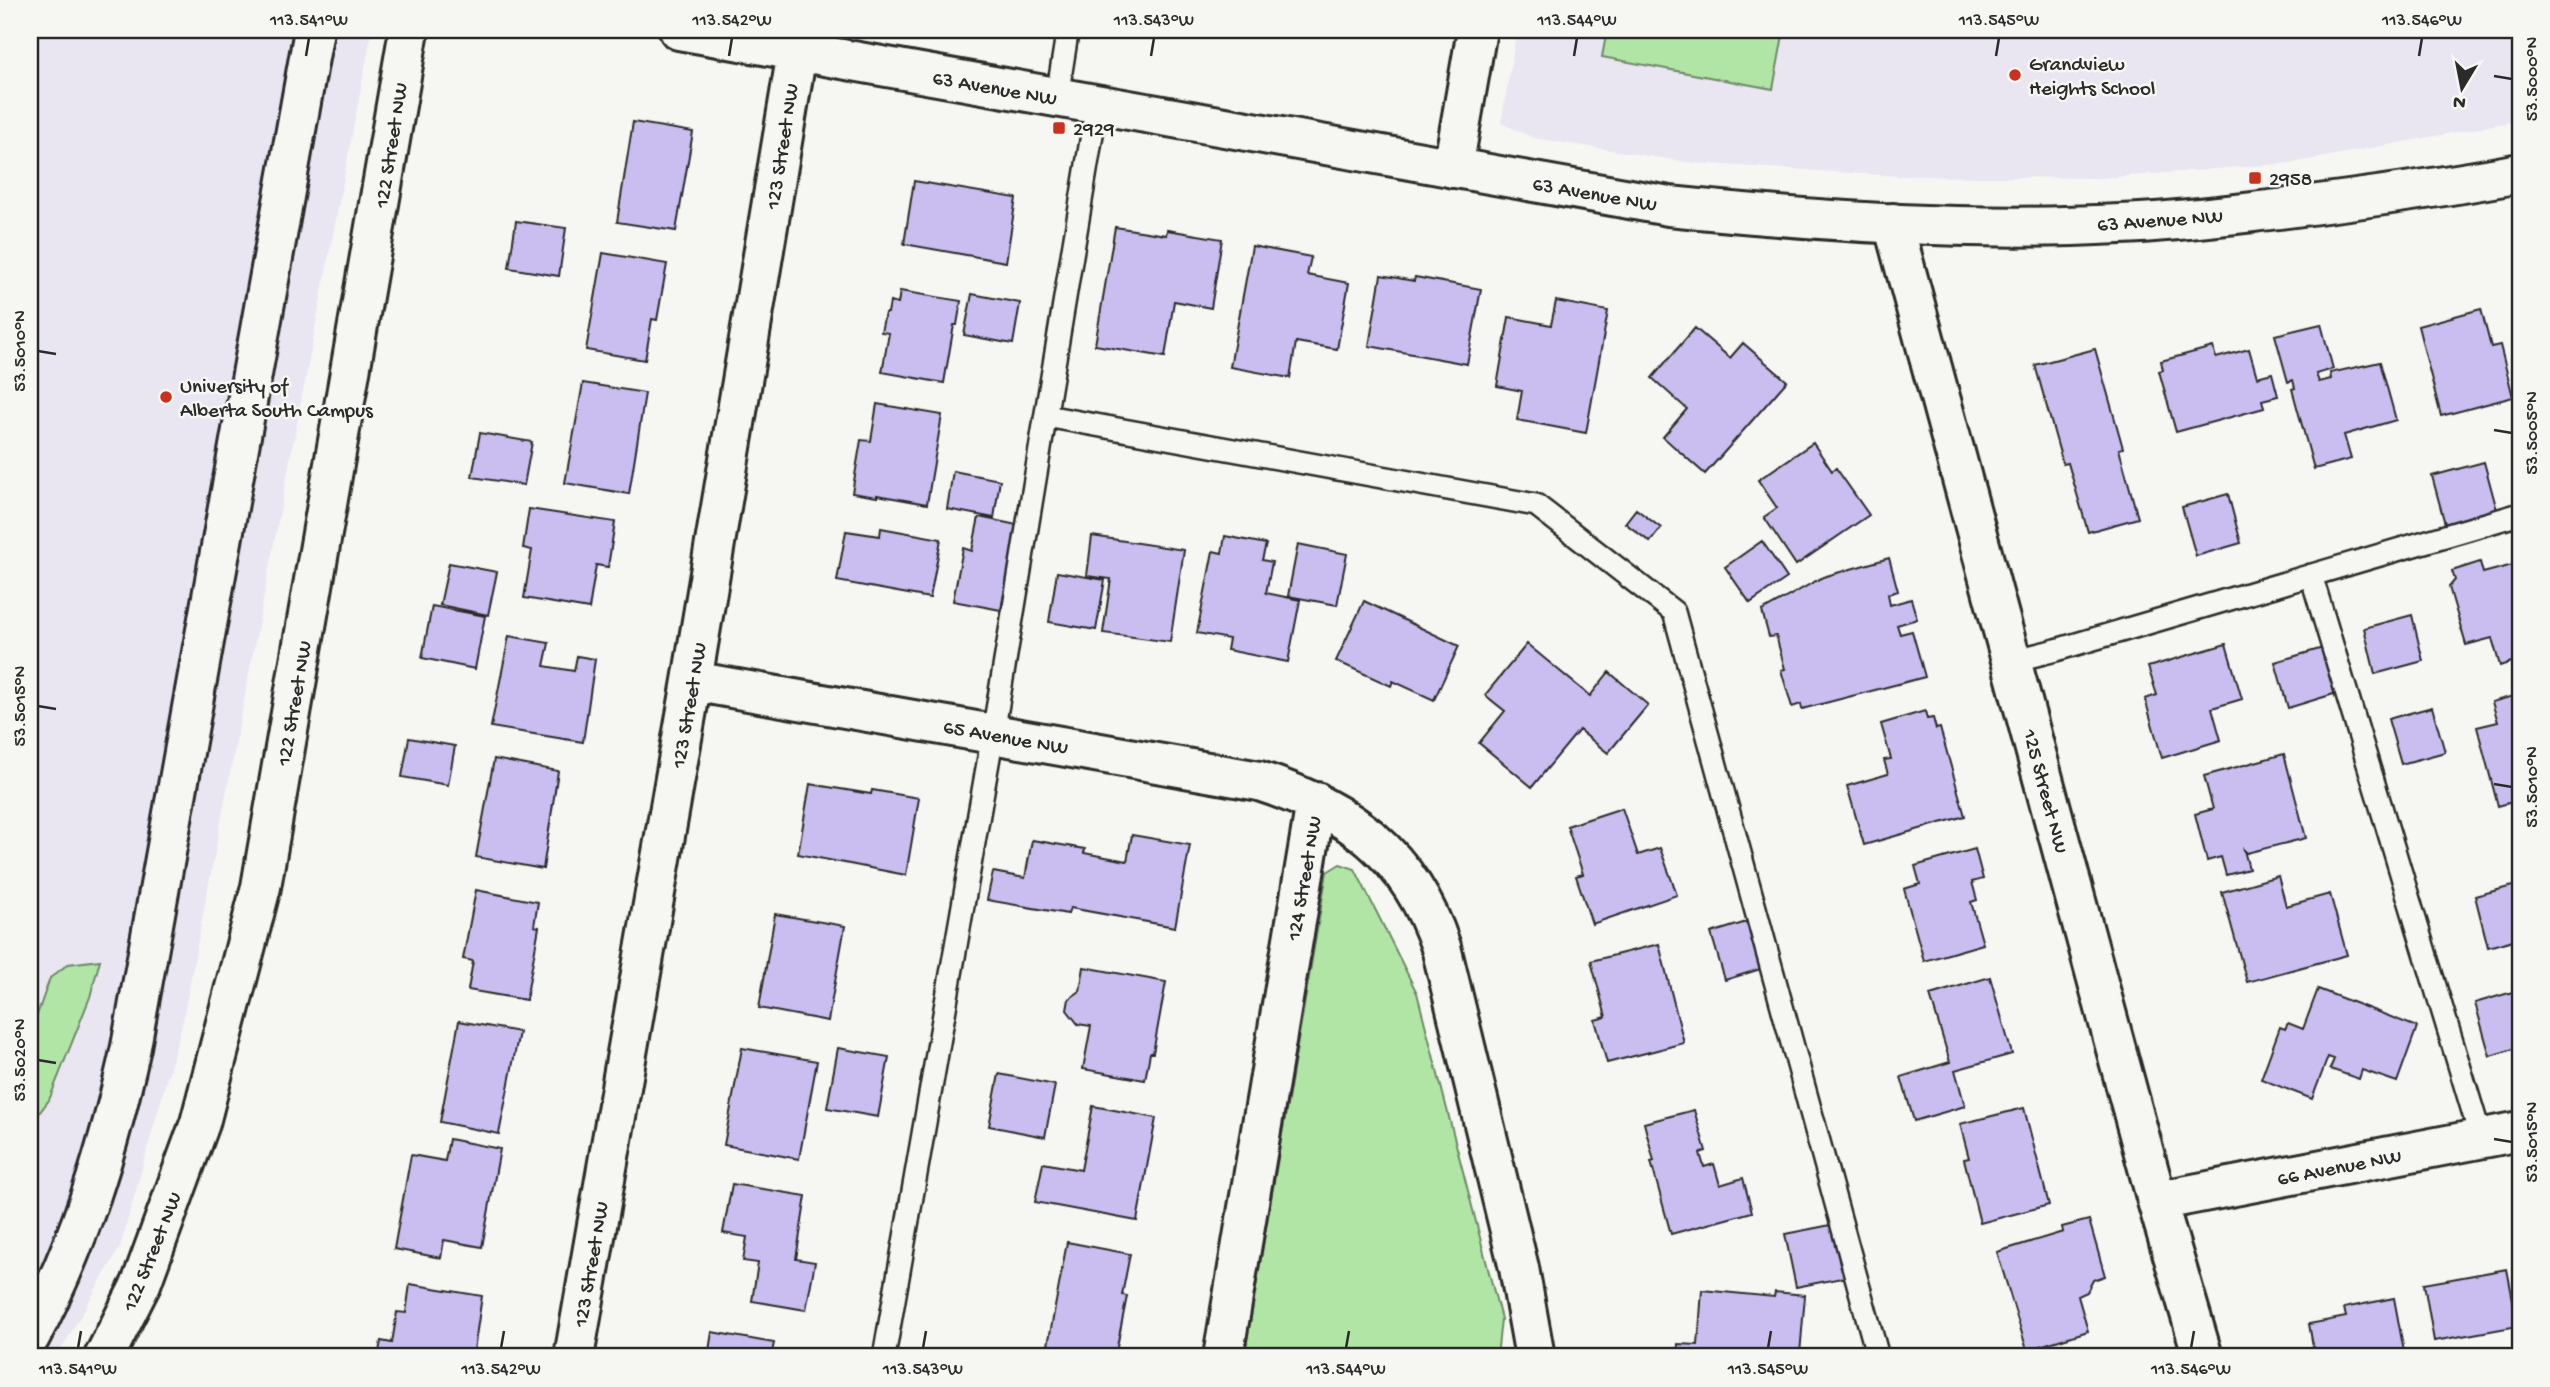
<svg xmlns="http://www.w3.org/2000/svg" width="2550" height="1387" viewBox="0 0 2550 1387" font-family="'Gochi Hand',sans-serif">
	<rect width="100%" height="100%" fill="#f6f6f2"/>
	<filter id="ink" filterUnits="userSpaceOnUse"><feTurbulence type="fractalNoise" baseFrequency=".0143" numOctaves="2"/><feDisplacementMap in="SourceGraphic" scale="14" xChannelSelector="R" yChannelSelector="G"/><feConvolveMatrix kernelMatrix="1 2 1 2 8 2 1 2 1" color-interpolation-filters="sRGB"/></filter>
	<g filter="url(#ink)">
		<path fill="#e9e5f1" d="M 30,30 L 372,30 L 182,1024 L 120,1247 L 57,1357 L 30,1357 Z
			M 1517,30 L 2520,30 L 2520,120 L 2292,163 L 2101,178 L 1899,176 L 1694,163 L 1534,138 L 1501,123 Z"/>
		<path fill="#b1e5a6" stroke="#6e8868" stroke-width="2" d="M 1607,30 L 1784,30 L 1773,89 L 1602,57 Z
			M 1340,864 L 1355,869 L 1417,993 L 1501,1319 L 1497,1357 L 1244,1357 L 1327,872 Z
			M 100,960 L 90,997 L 49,1100 L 30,1125 L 30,1035 L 50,978 L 68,964 Z"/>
		<path fill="#cabef0" stroke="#2b2b2b" stroke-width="2" d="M 633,122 L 693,132 L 676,231 L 617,222 Z
			M 914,181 L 1016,198 L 1006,262 L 904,244 Z
			M 516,221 L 566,228 L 559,276 L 509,268 Z
			M 1115,227 L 1166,235 L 1167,230 L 1222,239 L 1211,308 L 1174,301 L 1165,357 L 1095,345 Z
			M 1252,246 L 1311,257 L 1307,275 L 1349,283 L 1337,349 L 1296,342 L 1290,378 L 1230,367 Z
			M 603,253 L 667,264 L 657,320 L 652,319 L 645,360 L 586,350 Z
			M 1381,275 L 1414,281 L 1415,277 L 1481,289 L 1467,364 L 1369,346 Z
			M 900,291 L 961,301 L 957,325 L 954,325 L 944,383 L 882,372 L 889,333 L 881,332 L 885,313 L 888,313 L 890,302 L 898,304 Z
			M 972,294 L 1020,303 L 1013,344 L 964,335 Z
			M 1556,301 L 1608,311 L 1586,433 L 1517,420 L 1522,391 L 1497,386 L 1509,317 L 1551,325 Z
			M 2481,309 L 2491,347 L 2500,345 L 2513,397 L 2441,416 L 2418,326 Z
			M 2321,324 L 2333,369 L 2316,374 L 2319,382 L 2331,379 L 2330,373 L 2380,362 L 2396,420 L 2344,435 L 2351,459 L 2314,469 L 2292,389 L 2295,388 L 2293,380 L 2288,382 L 2275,335 Z
			M 1695,328 L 1730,358 L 1743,343 L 1787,381 L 1705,474 L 1663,437 L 1687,409 L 1652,378 Z
			M 2213,347 L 2216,358 L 2249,349 L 2257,377 L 2272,373 L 2278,396 L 2262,400 L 2264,408 L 2176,432 L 2159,371 L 2163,370 L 2161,361 Z
			M 2095,349 L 2123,448 L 2119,449 L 2138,518 L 2088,532 L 2068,463 L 2063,464 L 2035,365 Z
			M 583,383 L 645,393 L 629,494 L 565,483 Z
			M 877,404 L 942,415 L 927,504 L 877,495 L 877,497 L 852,493 L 861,440 L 871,441 Z
			M 480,433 L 532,442 L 524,485 L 472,477 Z
			M 1813,443 L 1832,471 L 1836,468 L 1869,515 L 1796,565 L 1764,517 L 1777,508 L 1758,480 Z
			M 2484,462 L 2497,510 L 2445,524 L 2432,476 Z
			M 953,471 L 1000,480 L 994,518 L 947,509 Z
			M 2228,494 L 2241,543 L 2196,556 L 2182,507 Z
			M 529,509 L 615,522 L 608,567 L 596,565 L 589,609 L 524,598 L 532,550 L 523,548 Z
			M 1636,509 L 1661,528 L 1650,542 L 1625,523 Z
			M 979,517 L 1017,525 L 1001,610 L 953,601 L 963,548 L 972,551 Z
			M 881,528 L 941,539 L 930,598 L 837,581 L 846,531 L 880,536 Z
			M 1092,536 L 1184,550 L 1170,642 L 1103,633 L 1111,579 L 1087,576 Z
			M 1225,536 L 1266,544 L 1262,560 L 1272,562 L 1266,593 L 1300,600 L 1288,662 L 1227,650 L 1229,639 L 1197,633 L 1213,551 L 1222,553 Z
			M 1762,541 L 1787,578 L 1750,603 L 1725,567 Z
			M 1298,544 L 1347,554 L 1337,605 L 1288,596 Z
			M 1889,558 L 1898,591 L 1888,594 L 1890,605 L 1911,599 L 1917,619 L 1897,625 L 1900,634 L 1912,631 L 1925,677 L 1802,709 L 1801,704 L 1792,707 L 1781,670 L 1785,669 L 1776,636 L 1769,637 L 1762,611 L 1823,577 Z
			M 2480,562 L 2483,573 L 2520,563 L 2520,659 L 2500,666 L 2492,638 L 2466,645 L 2449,587 L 2455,580 L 2452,571 Z
			M 449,563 L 497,572 L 488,615 L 440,605 Z
			M 1057,572 L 1105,580 L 1096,630 L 1049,622 Z
			M 1364,601 L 1459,646 L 1434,700 L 1393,681 L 1391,686 L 1336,661 Z
			M 432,606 L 485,616 L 475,669 L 422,658 Z
			M 2412,615 L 2423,661 L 2375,674 L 2364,628 Z
			M 509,636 L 549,643 L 544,666 L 574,671 L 577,656 L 595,659 L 583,742 L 491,727 Z
			M 1527,644 L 1590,696 L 1609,672 L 1648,705 L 1608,753 L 1579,730 L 1532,787 L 1479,743 L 1505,711 L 1485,695 Z
			M 2226,644 L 2242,699 L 2212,708 L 2221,740 L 2162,758 L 2145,699 L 2157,695 L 2148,667 Z
			M 2323,648 L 2337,693 L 2288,708 L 2275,662 Z
			M 2520,694 L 2520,800 L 2498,806 L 2477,727 L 2498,722 L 2492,702 Z
			M 2432,707 L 2445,752 L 2401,764 L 2388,719 Z
			M 1925,711 L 1927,719 L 1933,718 L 1936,729 L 1940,728 L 1965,816 L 1864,845 L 1847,786 L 1888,774 L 1884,760 L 1891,759 L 1881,724 Z
			M 409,738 L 455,746 L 448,785 L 402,777 Z
			M 2284,754 L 2306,838 L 2247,853 L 2244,850 L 2249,869 L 2226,875 L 2221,857 L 2207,861 L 2195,814 L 2213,809 L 2204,776 Z
			M 494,759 L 558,771 L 543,869 L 476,857 Z
			M 810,784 L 871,794 L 872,790 L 919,798 L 906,875 L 798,854 Z
			M 1622,808 L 1638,855 L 1660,848 L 1677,895 L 1592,924 L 1576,876 L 1583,874 L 1567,826 Z
			M 1132,835 L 1190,845 L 1175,927 L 1070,908 L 1068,914 L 987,900 L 993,872 L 1025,878 L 1032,840 L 1085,849 L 1084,853 L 1127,861 Z
			M 1975,849 L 1983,879 L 1972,882 L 1977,900 L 1971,902 L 1983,944 L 1924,961 L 1904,889 L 1920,884 L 1915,866 Z
			M 2278,876 L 2286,906 L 2330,894 L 2347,955 L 2247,982 L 2222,892 Z
			M 2520,884 L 2520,938 L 2488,947 L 2475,896 Z
			M 476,890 L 538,902 L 534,926 L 539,927 L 526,1000 L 468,990 L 473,961 L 463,959 Z
			M 775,914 L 845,926 L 828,1021 L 759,1008 Z
			M 1753,920 L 1767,967 L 1725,980 L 1711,933 Z
			M 1659,944 L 1684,1043 L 1607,1063 L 1595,1020 L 1606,1017 L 1591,961 Z
			M 1084,967 L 1166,982 L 1153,1053 L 1150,1053 L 1145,1080 L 1083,1069 L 1091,1026 L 1078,1024 L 1067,1010 L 1069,999 L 1080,991 Z
			M 1990,977 L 2012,1054 L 1955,1070 L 1965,1106 L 1914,1121 L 1901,1077 L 1950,1062 L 1930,995 Z
			M 2318,989 L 2417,1027 L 2397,1082 L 2362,1070 L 2359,1079 L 2330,1069 L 2334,1059 L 2328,1057 L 2312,1099 L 2261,1079 L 2280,1027 L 2285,1029 L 2288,1023 L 2303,1029 Z
			M 2519,990 L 2520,1047 L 2490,1056 L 2475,1003 Z
			M 459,1021 L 519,1032 L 499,1134 L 440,1122 Z
			M 742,1048 L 817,1061 L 799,1159 L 724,1145 Z
			M 838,1048 L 889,1057 L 878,1117 L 827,1108 Z
			M 999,1074 L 1055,1085 L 1045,1137 L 989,1126 Z
			M 1093,1106 L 1156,1118 L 1137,1221 L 1035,1202 L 1043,1163 L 1081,1170 Z
			M 2024,1108 L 2049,1205 L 1980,1223 L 1964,1159 L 1969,1158 L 1960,1124 Z
			M 1694,1110 L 1706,1151 L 1700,1153 L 1704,1167 L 1714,1164 L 1720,1185 L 1743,1178 L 1752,1212 L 1671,1234 L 1651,1162 L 1654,1161 L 1644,1123 Z
			M 449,1139 L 500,1149 L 482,1247 L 444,1240 L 441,1258 L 394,1249 L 411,1155 L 445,1161 Z
			M 732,1184 L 806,1196 L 796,1259 L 815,1262 L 806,1310 L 752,1301 L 758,1263 L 743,1261 L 747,1237 L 723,1233 Z
			M 2089,1220 L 2105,1276 L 2093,1280 L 2087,1292 L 2078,1296 L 2088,1331 L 2027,1350 L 1997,1252 L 2063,1232 L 2062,1227 Z
			M 1836,1224 L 1847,1277 L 1796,1287 L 1785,1234 Z
			M 1067,1242 L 1130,1254 L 1122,1295 L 1127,1296 L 1115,1357 L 1048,1345 Z
			M 2507,1269 L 2518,1326 L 2434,1341 L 2424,1284 Z
			M 410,1284 L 482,1296 L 473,1357 L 378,1357 L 381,1341 L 392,1343 L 397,1312 L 406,1313 Z
			M 1702,1290 L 1774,1297 L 1775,1292 L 1805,1295 L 1800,1354 L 1803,1354 L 1803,1357 L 1677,1357 L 1678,1344 L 1698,1345 Z
			M 2394,1298 L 2405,1357 L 2315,1357 L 2309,1324 L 2346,1317 L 2344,1308 Z
			M 712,1332 L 774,1343 L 771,1357 L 708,1357 Z"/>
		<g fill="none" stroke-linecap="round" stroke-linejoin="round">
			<defs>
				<path id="service" d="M 1057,97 L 1067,34 L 1065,30
					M 1046,416 L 1536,505 L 1674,612 L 1878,1357
					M 2311,575 L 2481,1138
					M 2012,661 L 2056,650 L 2520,514
					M 884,1357 L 993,734 L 1097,104"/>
				<path id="minor" d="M 1453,168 L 1477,30
					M 1893,223 L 2157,1201 L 2203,1357
					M 692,681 L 1259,781 C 1349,810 1410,854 1441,947 L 1519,1268 L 1535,1357
					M 2157,1201 L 2520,1131
					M 574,1357 L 692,681 L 797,52
					M 1223,1357 L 1316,802"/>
				<path id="tertiary" d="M 679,30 L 1669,206 C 1818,221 1970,232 2120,224 C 2173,222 2226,215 2279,209 C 2360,199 2440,188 2520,173"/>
				<path id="secondary" d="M 30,1337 C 79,1246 109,1148 131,1047 L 314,30
					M 104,1357 L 141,1284 L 200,1123 L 261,887 L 409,30"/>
			</defs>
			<use href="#service" stroke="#2b2b2b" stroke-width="26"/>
			<use href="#minor" stroke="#2b2b2b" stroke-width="44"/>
			<use href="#tertiary" stroke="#2b2b2b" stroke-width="44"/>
			<use href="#secondary" stroke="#2b2b2b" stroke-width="44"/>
			<use href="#service" stroke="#f6f6f2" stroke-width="21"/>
			<use href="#minor" stroke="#f6f6f2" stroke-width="38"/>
			<use href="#tertiary" stroke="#f6f6f2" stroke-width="38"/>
			<use href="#secondary" stroke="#f6f6f2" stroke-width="38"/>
		</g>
	</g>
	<path fill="none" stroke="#2b2b2b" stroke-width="2.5" d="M 306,56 L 309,38M 729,56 L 732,38M 1151,56 L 1154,38M 1574,56 L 1577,38M 1996,56 L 1999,38M 2419,56 L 2422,38M 2494,76 L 2512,79M 38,351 L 56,354M 2494,430 L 2512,433M 38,706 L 56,709M 2494,784 L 2512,787M 38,1060 L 56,1063M 2494,1139 L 2512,1142M 78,1348 L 81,1331M 501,1348 L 504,1331M 923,1348 L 926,1331M 1346,1348 L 1349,1331M 1768,1348 L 1771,1331M 2191,1348 L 2194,1331"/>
	<g fill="#c8321e" stroke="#f6f6f2" stroke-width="2.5">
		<circle cx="2015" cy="75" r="7"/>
		<rect x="1052" y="121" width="14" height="14" rx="3.5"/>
		<rect x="2248" y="171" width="14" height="14" rx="3.5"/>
		<circle cx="166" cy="397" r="7"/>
	</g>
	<g text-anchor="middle" stroke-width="5" stroke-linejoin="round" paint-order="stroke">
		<g font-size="21" fill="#2b2b2b" stroke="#f6f6f2" text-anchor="start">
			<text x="2029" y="70">Grandview<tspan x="2029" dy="24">Heights School</tspan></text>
			<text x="1073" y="135">2929</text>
			<text x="2269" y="185">2958</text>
			<text x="180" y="392">University of<tspan x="180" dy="24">Alberta South Campus</tspan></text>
		</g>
		<g font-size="21" fill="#2b2b2b" stroke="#f6f6f2">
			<text transform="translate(995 87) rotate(10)" y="7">63 Avenue NW</text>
			<text transform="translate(390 145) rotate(-81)" y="7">122 Street NW</text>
			<text transform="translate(781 146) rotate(-81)" y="7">123 Street NW</text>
			<text transform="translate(1595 193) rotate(10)" y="7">63 Avenue NW</text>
			<text transform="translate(2160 219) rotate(-4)" y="7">63 Avenue NW</text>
			<text transform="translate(293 703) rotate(-80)" y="7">122 Street NW</text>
			<text transform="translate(688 705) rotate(-80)" y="7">123 Street NW</text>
			<text transform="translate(1006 736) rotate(10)" y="7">65 Avenue NW</text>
			<text transform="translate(2047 791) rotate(75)" y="7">125 Street NW</text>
			<text transform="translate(1303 878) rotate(-80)" y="7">124 Street NW</text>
			<text transform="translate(2339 1166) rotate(-11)" y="7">66 Avenue NW</text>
			<text transform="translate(151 1251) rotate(-68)" y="7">122 Street NW</text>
			<text transform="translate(590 1264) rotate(-80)" y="7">123 Street NW</text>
		</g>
	</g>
	<rect width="2550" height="1387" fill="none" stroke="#f6f6f2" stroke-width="77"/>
	<g transform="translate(2462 88) rotate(190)" stroke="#f6f6f2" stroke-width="5" paint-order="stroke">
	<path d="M0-5L12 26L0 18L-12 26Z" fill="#2b2b2b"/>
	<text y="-10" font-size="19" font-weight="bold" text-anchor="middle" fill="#2b2b2b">N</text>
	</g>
	<rect x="38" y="38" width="2474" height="1310" fill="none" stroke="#2b2b2b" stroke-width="2.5"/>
	<g font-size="18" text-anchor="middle" fill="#2b2b2b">
		<text x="309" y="25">113.541°W</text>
		<text x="732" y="25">113.542°W</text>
		<text x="1154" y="25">113.543°W</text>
		<text x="1577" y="25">113.544°W</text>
		<text x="1999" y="25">113.545°W</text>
		<text x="2422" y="25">113.546°W</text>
		<text transform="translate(2531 79) rotate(-90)" y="6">53.5000°N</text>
		<text transform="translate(19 351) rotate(-90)" y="6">53.5010°N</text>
		<text transform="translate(2531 433) rotate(-90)" y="6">53.5005°N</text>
		<text transform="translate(19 706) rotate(-90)" y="6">53.5015°N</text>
		<text transform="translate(2531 787) rotate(-90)" y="6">53.5010°N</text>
		<text transform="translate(19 1060) rotate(-90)" y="6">53.5020°N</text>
		<text transform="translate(2531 1142) rotate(-90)" y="6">53.5015°N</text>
		<text x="78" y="1374">113.541°W</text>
		<text x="501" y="1374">113.542°W</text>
		<text x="923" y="1374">113.543°W</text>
		<text x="1346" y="1374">113.544°W</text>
		<text x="1768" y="1374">113.545°W</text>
		<text x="2191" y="1374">113.546°W</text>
	</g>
</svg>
